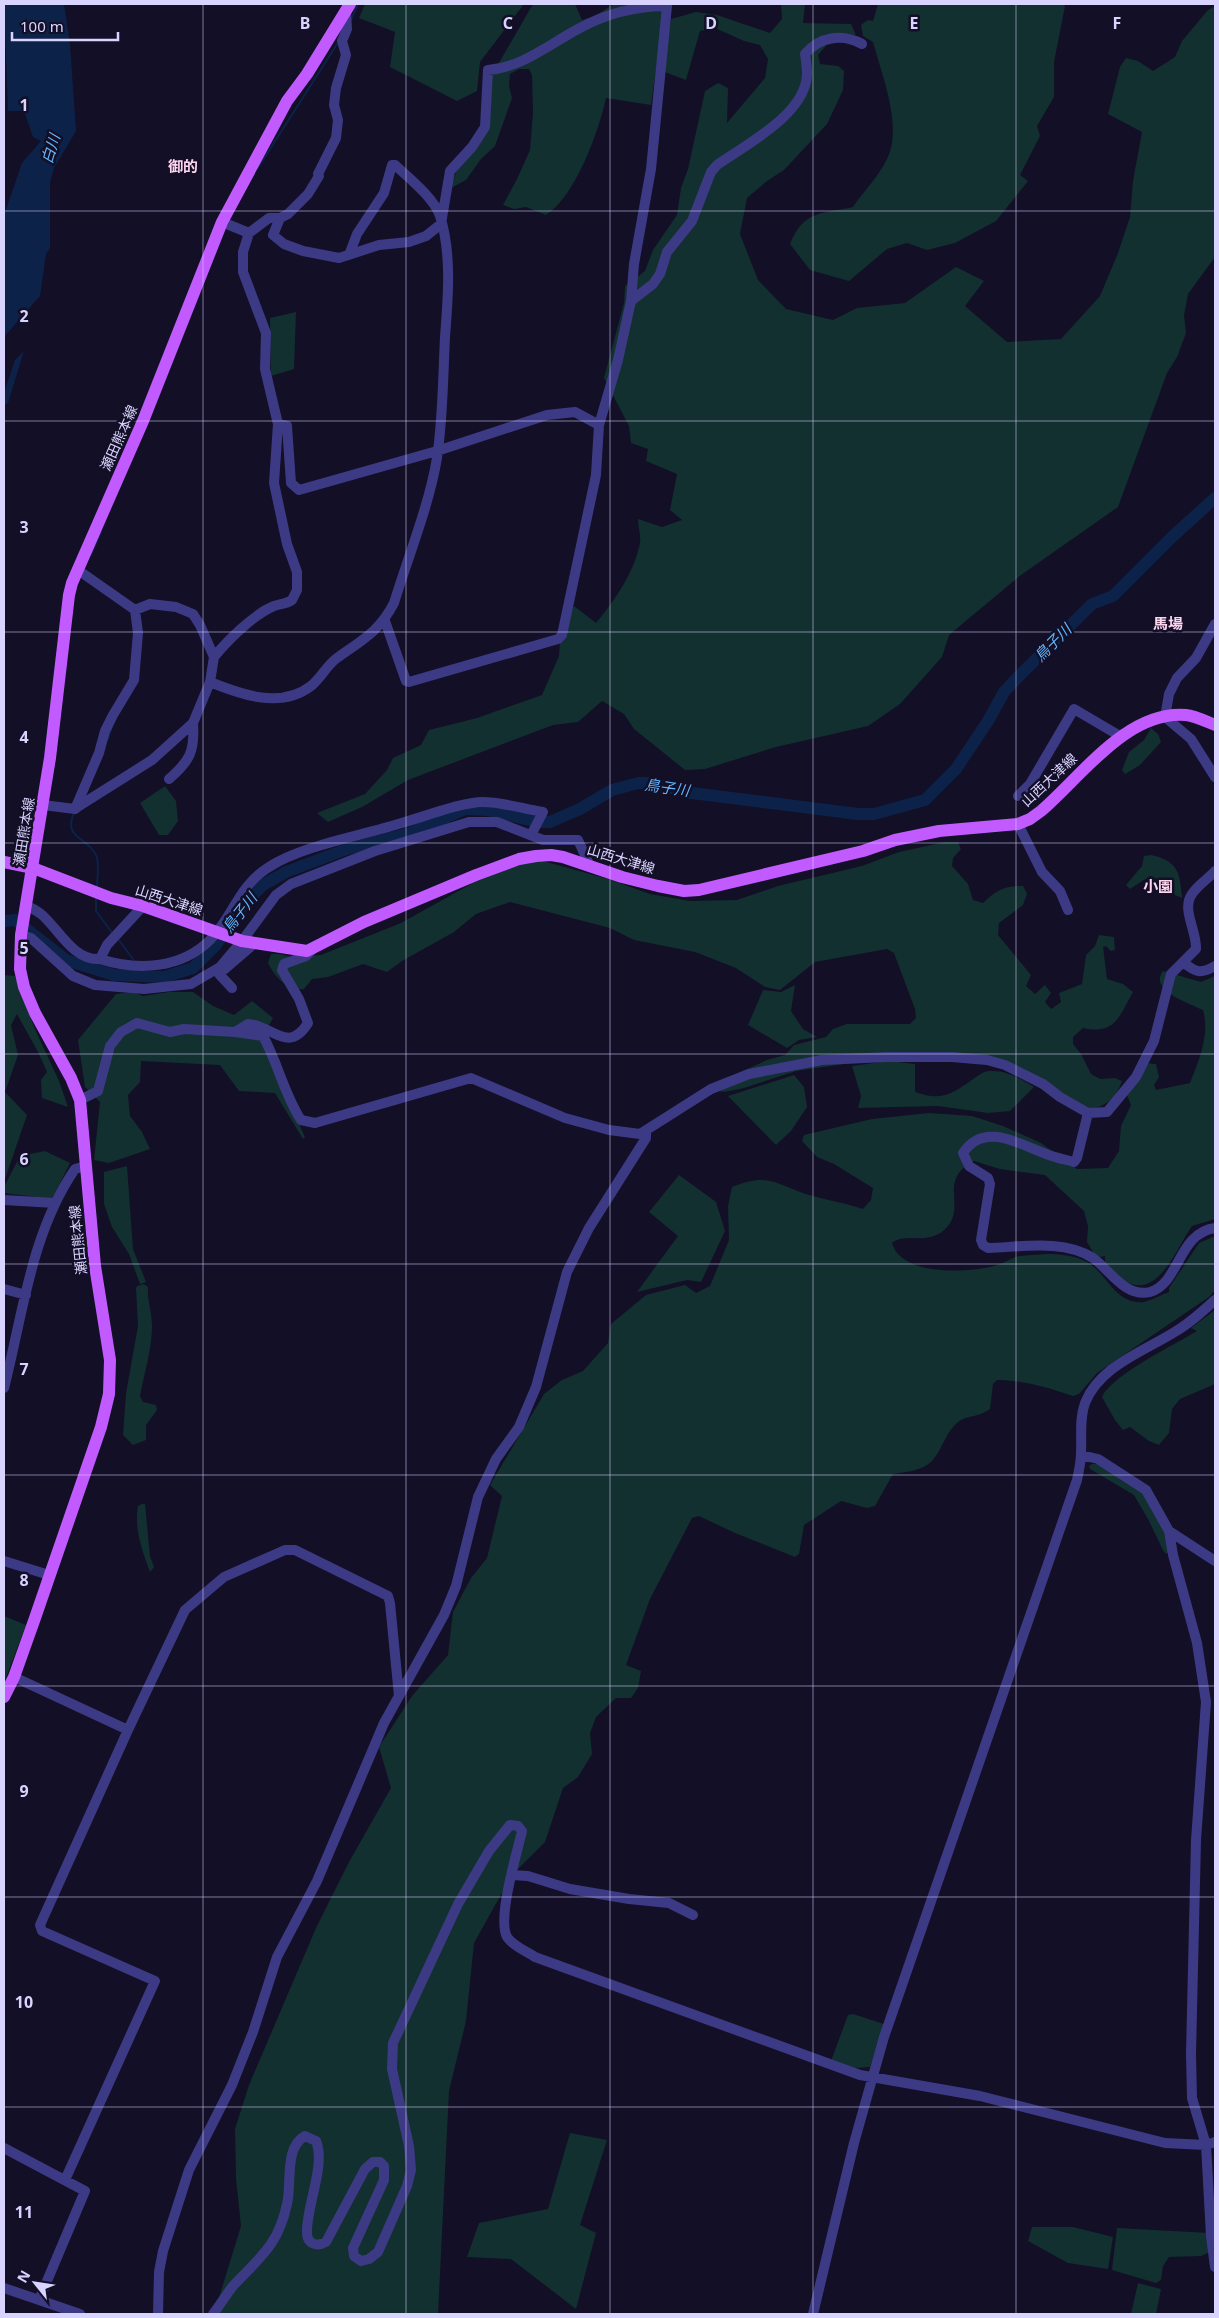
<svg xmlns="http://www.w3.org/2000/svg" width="1219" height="2318" viewBox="0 0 1219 2318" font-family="'Noto Sans','Noto Sans JP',sans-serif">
	<rect width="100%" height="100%" fill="#130f26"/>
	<path fill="#12302f" d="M 365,4 L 524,4 L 480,62 L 477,91 L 457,101 L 390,67 L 395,32 L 359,18 Z
		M 533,4 L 575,4 L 582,20 L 593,17 L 614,4 L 664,10 L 651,105 L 606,98 C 599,131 575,197 546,215 L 526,207 L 514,209 L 503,205 L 517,179 L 530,150 L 533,113 L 532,75 L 529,69 L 519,69 L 510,74 L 509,86 L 512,98 L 495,146 L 481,159 L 466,180 L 451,188 L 458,166 L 482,134 L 485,87 Z
		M 781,4 L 805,4 L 803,23 L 851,24 L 856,35 L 837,33 L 818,55 L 820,64 L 838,66 L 844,71 L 843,90 L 827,124 L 784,170 L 767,181 L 747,198 L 740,234 L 758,280 L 786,309 L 833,320 L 857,308 L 905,303 L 956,267 L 984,281 L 965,306 L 1007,342 L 1061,339 L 1100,296 L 1118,253 L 1130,217 L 1133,181 L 1142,132 L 1108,114 L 1120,67 L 1126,58 L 1138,61 L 1153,71 L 1175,57 L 1182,41 L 1208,10 L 1215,6 L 1215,257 L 1188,294 L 1184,315 L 1186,333 L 1177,357 L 1167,373 L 1118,507 L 1021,575 L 949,635 L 942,657 L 900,704 L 868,726 L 776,747 L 705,769 L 685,770 L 634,729 L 624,714 L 602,701 L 578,722 L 553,725 L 408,780 L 362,807 L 328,822 L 317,813 L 365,794 L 387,770 L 393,758 L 421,745 L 429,730 L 477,718 L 542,695 L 559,656 L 561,624 L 574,606 L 596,623 C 615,600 634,573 640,543 C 641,536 638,527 638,519 L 662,527 L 682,520 L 670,510 L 677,474 L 646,461 L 648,449 L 631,443 L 629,426 L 604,378 L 624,303 L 625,286 L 645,271 L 653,250 L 677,215 L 681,188 L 688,169 L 705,91 L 718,83 L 728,88 L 727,123 L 765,78 L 768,59 L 760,45 L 744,41 L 715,28 L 700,31 L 686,80 L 662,71 L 671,19 L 696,12 L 717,15 L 770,33 L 782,19 Z
		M 878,4 L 1063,4 L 1065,6 L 1054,62 L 1054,97 L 1037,126 L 1040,136 L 1020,175 L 1028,181 L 996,221 L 955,243 L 927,250 L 907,243 L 887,249 L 849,281 L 810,270 L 790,244 C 804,210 821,214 853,207 C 863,192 879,176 887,159 C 903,126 882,76 873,42 L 863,36 L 861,25 L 868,20 L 873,21 Z
		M 296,312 L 294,369 L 271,376 L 270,318 Z
		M 1151,728 L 1158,734 L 1161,742 L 1140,765 L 1125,774 L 1122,770 L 1129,752 L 1144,740 Z
		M 165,786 L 176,801 L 178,821 L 168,835 L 159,835 L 140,803 Z
		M 945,842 L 958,842 L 961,849 L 953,858 L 952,866 L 968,884 L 973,900 L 983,903 C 995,891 1005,885 1023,886 L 1027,894 L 1023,905 L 999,923 L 998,935 L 1031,975 L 1026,986 L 1035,994 L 1045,985 L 1051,993 L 1045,1002 L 1051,1009 L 1061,1002 L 1059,993 L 1082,984 L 1086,955 L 1095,946 L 1099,935 L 1114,937 L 1115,950 L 1111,951 L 1106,946 L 1103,947 L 1107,979 L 1123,984 L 1133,992 C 1119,1017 1115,1035 1083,1028 L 1073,1037 L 1073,1044 L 1081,1054 L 1091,1074 L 1100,1079 L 1115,1078 L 1122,1081 C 1116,1098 1106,1107 1089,1109 L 999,1066 L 920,1053 L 796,1071 L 744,1088 L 724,1092 L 718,1091 L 719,1082 L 767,1060 L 785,1055 L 794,1045 L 826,1037 L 833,1029 L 847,1024 L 910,1024 L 916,1018 L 915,1009 L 894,953 L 887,949 L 815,962 L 780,990 L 765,987 L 736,968 L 695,952 L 634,940 L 610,928 L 510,902 L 476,914 L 454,932 L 402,961 L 387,972 L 363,964 L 328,977 L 312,979 L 304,989 C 287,991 275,977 268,963 L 271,954 L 280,954 L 291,957 L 321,955 L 401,923 L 491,873 L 523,862 L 543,861 L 608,879 L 650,894 L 690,901 L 737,900 L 778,886 L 862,866 L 899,852 Z
		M 1151,855 C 1178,861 1180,872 1182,898 L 1175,895 L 1166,882 L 1150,876 L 1130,889 L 1126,885 L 1142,866 L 1144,856 Z
		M 1163,971 L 1201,982 L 1215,976 L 1215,1219 L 1192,1226 C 1177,1247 1159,1299 1126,1282 C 1119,1278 1112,1269 1105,1263 L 1105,1256 L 1100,1257 L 1094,1254 L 1087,1242 L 1088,1226 L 1084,1211 L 1045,1175 L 1000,1169 L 974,1161 C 935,1181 970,1209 943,1231 C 925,1245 906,1232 892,1243 C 901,1276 967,1273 994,1266 C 1003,1264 1011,1258 1019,1256 C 1028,1255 1037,1255 1046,1254 C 1059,1254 1075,1255 1087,1262 C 1107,1273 1115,1305 1144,1302 C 1152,1300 1161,1295 1169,1292 L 1169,1288 L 1199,1243 L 1215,1236 L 1215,1290 L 1209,1297 L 1097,1373 L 1079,1394 L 1073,1396 C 1049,1388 1023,1380 997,1380 L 993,1384 L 990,1409 C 977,1418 970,1415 961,1420 C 946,1429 943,1450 931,1462 C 921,1471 905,1472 893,1474 L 875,1506 L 867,1508 L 841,1501 L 804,1525 L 799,1554 L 795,1557 L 735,1533 L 699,1516 L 692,1518 L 650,1599 L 626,1665 L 641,1671 L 638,1688 L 631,1698 L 616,1698 L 596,1717 L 590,1733 L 592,1754 L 578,1777 L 563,1788 L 545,1842 L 512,1875 L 474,1943 L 466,2021 L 449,2091 L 438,2314 L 214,2314 L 241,2226 L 236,2179 L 235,2129 L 249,2085 L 316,1928 L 349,1862 L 391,1788 L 379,1747 L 412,1696 L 448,1655 L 453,1612 L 471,1578 L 487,1558 L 502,1496 L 490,1485 L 544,1394 L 562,1380 L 583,1371 L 608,1343 L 611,1324 L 646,1295 L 685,1285 L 696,1293 L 710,1286 L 729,1240 L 728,1206 L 732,1187 C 772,1171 776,1186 813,1196 C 830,1201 846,1203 863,1209 L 871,1200 L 873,1188 L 834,1164 L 817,1157 L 802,1141 L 804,1135 L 872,1119 L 929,1113 L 972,1116 L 1003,1126 L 1041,1143 L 1077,1169 L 1108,1168 L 1119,1151 L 1121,1126 L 1131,1105 L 1124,1088 L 1143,1063 L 1156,1064 L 1159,1077 L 1154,1085 L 1156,1090 L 1190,1083 C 1199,1060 1210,1035 1203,1010 C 1189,1003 1148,990 1163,971 Z
		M 4,975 L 15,976 L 34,1027 L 59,1081 L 68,1107 L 42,1098 L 41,1080 L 47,1072 L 38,1052 L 17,1014 L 11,1025 L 18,1055 L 5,1092 L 27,1115 L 4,1182 Z
		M 795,985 L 791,1011 L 803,1029 L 817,1037 L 799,1040 L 787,1048 L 748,1025 L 763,990 L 781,992 Z
		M 133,992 L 143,996 L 169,992 L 193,992 L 213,1006 L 234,1015 L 252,1001 L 273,1018 L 261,1040 L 305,1137 L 303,1139 L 275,1093 L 239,1091 L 220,1065 L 141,1061 L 140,1082 L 128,1095 L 130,1116 L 142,1132 L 150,1149 L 109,1163 L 94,1160 L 100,1102 L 85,1087 L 78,1040 L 116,994 Z
		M 889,1061 L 915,1064 L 915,1092 C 941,1101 951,1095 973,1079 C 978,1076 983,1071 990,1071 C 1007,1070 1021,1079 1034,1087 L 1010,1111 L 988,1113 L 938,1106 L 858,1108 L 861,1096 L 852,1066 Z
		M 794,1075 L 804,1087 L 807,1107 L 791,1131 L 776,1145 L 728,1096 Z
		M 45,1151 L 70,1163 L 52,1199 L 4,1193 L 5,1185 L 20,1156 Z
		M 127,1166 L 133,1249 L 146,1282 L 140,1284 L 129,1254 L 112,1227 L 104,1204 L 104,1172 Z
		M 679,1175 L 716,1202 L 725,1231 L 701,1282 L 687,1280 L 637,1292 L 678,1236 L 649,1212 Z
		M 144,1284 L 148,1287 C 147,1300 152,1312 152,1326 C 152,1349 144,1374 140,1396 L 143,1402 L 156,1405 L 157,1410 L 146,1425 L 146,1440 L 133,1445 L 123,1435 L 126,1393 L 138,1326 L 136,1288 L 137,1286 Z
		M 1215,1310 L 1215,1384 L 1180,1399 L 1172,1409 L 1169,1433 L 1159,1445 L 1149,1441 L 1130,1427 L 1123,1430 L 1115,1420 L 1102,1397 C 1112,1375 1174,1345 1197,1331 L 1191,1328 Z
		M 1092,1464 L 1099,1464 L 1144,1494 L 1166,1534 L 1169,1552 L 1166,1554 L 1163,1550 L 1148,1519 L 1134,1495 L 1090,1469 L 1089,1466 Z
		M 142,1504 L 145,1504 L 150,1556 L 154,1567 L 150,1572 C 142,1551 134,1528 138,1506 Z
		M 4,1616 L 26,1625 L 4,1683 Z
		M 853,2014 L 884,2024 L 870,2067 L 855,2068 L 831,2061 L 848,2015 Z
		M 570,2133 L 607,2140 L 580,2225 L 596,2233 L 576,2309 L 511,2259 L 467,2257 L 479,2223 L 548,2209 Z
		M 1032,2227 L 1073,2227 L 1113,2237 L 1108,2269 L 1068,2263 L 1028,2241 Z
		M 1117,2228 L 1210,2233 L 1210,2252 L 1201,2256 L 1169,2257 L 1163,2266 L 1161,2280 L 1156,2283 L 1112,2270 Z
		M 1138,2283 L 1161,2289 L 1156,2314 L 1131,2314 Z"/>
	<path fill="#0c2248" d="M 4,4 L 64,4 L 70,44 L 76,131 L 54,168 L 50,182 L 50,248 L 46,254 L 40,296 L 4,337 L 4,215 L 22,163 L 41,141 L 33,137 L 24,111 L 8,111 Z
		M 24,351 L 8,403 L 4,405 L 4,393 L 15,360 Z"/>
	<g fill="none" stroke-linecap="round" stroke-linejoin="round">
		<path stroke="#0c2248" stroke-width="2" d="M 351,20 L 358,4
			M 258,168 L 339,41
			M 91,555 L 101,532
			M 108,739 L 112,727
			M 74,813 C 62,838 89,838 96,855 C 100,864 97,878 97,887
			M 96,897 L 96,911 L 113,934
			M 118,939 L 133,959
			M 139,971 L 143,976"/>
		<path stroke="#0c2248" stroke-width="12" d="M 4,921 L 15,920 L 66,960 L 114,975 L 164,977 L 193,968 L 216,945 L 245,903 L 263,885 L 286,872 L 347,849 L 410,833 L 465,809 L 487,810 L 538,822 L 550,822 L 580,809 L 612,790 L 638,783 L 654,783 L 684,792 L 858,814 L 874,814 L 925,800 L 956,769 L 988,721 L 1004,692 L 1016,679 L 1092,604 L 1113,596 L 1172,537 L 1215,498"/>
		<path stroke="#3d3a85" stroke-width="10" d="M 280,218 L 273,235 L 284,244 L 303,251 L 339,258 L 379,245 L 409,242 L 426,236 L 441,224 L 450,171 L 472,147 L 485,127 L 488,70 C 523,67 548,45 578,29 C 607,13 635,6 667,6 L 651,169 L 634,264 L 631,301 L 618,360 L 599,425 L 596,475 L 562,635 L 558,639 L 409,682 L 406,681 L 385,621
			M 222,222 L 249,233 L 269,218 L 280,218 L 288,214 L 308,194 L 319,176 L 318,174 L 336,138 L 338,120 L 334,105 L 336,88 L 346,55 L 342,41 L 347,29 L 346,12
			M 249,233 L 243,252 L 243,272 L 266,333 L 265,369 L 278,424 L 287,426 L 291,483 L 299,490 L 437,451 L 547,415 L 575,412 L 599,425
			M 631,301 L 653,284 L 660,274 L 667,252 L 692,221 L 711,172 L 717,165 C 747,144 806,114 807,74 C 807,67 806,61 805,54 C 819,37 842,33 862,44
			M 1215,624 L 1196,658 L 1177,678 L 1169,694 L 1165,717 L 1191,739 L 1215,777
			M 214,657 C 227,641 254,614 274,606 C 280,604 286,604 292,600 L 297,590 L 297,572 L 287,544 L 274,483 L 278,424
			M 210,682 C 242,695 281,709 311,686 C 321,678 327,665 337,658 C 362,640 379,632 394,603 C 408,557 429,506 437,458 C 443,418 443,377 445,337 C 448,299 452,253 440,216 C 434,198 409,178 395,165 L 392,165 L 384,193 L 357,234 L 349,255
			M 169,779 C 190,761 195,751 193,723
			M 1018,796 L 1030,784 L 1074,709 L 1120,736
			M 43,805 L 75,809 L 79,806 L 152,760 L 193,723 L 210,682 L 214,657 L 200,625 L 193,614 L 176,607 L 150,604 L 135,610 L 78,570
			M 75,809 L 99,753 L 105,731 L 113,715 L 134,680 L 138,633 L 135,610
			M 1018,824 L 1042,872 L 1060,891 L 1068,910
			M 27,906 C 32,908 37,911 41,914 C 59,929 73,961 100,959 L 107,945 L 143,906
			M 21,935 L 31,938 L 73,976 L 95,985 L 144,989 L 191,984 L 220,967 L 242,941 L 276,895 L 291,884 L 375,851 L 469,822 L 497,822 L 543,840 L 578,840 L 590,866
			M 100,959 C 137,971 181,969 210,940 C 233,917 238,886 269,867 C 301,846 360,836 398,824 C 421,818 461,802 483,802 C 502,802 524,809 543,812 L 531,835
			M 1183,962 C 1196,973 1201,974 1215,966
			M 232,988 L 219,974 L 255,943
			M 235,1032 L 248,1024 C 272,1025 288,1055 308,1023 L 299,999 L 282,970 L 284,964 L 306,956 L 314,948
			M 80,1100 L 98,1091 L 110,1046 L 121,1032 L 137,1023 L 170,1032 L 184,1029 L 235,1032 L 263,1036 C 278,1063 284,1094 301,1120 L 315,1123 L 471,1078 L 565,1118 L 609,1130 L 640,1134 L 711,1089 L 749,1074 L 822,1060 L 887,1057 L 952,1057 L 987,1060 L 1005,1065 L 1043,1084 L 1060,1097 L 1088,1113 L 1107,1112 L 1136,1077 L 1154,1041 L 1171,974 L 1196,949 C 1197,931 1181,909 1192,894 C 1198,885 1208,879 1215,871
			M 1088,1113 L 1077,1158 L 1074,1162 C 1068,1160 1061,1159 1055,1157 C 1026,1149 986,1118 963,1153 L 969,1166 L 988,1178 L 990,1184 L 981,1240 L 983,1245 L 988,1248 C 1021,1247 1064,1239 1093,1258 C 1110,1270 1125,1298 1150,1292 C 1180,1283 1178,1233 1215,1228
			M 4,1200 L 55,1203
			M 4,1289 L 26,1295
			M 4,1388 C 23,1314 31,1233 75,1169 L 86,1166
			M 1081,1455 L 1098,1459 L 1146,1490 L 1169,1531 L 1173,1555 L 1197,1643 L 1206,1702 L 1196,1840 L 1191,2054 L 1192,2098 L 1206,2145 L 1211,2236 L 1215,2267
			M 1169,1531 L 1215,1561
			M 4,1561 L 49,1575
			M 14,1677 L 128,1730
			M 512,1875 L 528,1876 L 570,1889 L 629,1899 L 669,1903 L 693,1915
			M 4,2148 L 85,2191 L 39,2300
			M 65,2180 L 155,1981 L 42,1931 L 40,1925 L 128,1730 L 185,1610 L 224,1577 L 285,1550 L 295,1550 L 388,1596 L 390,1603 L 399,1696
			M 4,2288 L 80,2314
			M 158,2314 L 159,2272 L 163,2251 L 189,2170 L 232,2085 L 253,2032 L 277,1957 L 317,1881 L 384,1723 L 444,1615 L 456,1586 L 478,1497 L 496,1459 L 519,1427 L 536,1387 L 567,1272 L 589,1228 L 646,1138 L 646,1132
			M 213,2314 C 220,2305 226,2295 233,2286 C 260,2257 278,2246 287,2204 C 292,2184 284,2147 305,2136 L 316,2141 C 326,2165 306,2207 307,2233 C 307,2244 317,2247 326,2242 L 365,2169 L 373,2162 L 380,2162 L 384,2166 L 384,2180 L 353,2248 L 354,2256 L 361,2261 L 369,2259 L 378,2252 L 407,2186 L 411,2170 L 409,2146 L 392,2069 L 393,2043 L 458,1904 L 489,1851 L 510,1825 L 518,1826 L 522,1831 C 517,1853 497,1918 507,1937 C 513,1946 526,1951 535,1957 L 860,2075 L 980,2096 L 1165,2143 L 1206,2145 L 1215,2142
			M 813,2314 L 854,2143 L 884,2037 L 1077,1480 C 1079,1471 1081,1462 1081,1453 C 1082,1437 1079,1419 1085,1403 C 1099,1367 1142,1352 1173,1333 C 1189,1324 1202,1312 1215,1300"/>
		<path stroke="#c25bff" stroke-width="12" d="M 4,862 L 33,868 L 111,898 L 143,906 L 242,941 L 307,951 L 364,922 L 476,875 L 519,859 L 536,856 L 551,855 L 563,857 L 622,877 L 658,886 L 684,891 L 699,890 L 863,851 L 895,840 L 939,831 L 1018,824 L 1030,819 L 1041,811 C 1081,777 1127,710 1186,715 C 1196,716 1207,722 1215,725
			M 4,1697 L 14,1677 L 35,1618 L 101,1427 L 109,1394 L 110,1360 L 95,1266 L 80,1100 L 71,1078 L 35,1013 L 24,987 L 20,969 L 21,935 L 50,758 L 69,595 L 72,583 L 143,421 L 222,222 L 287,101 L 307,74 L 350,4"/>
	</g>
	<path fill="none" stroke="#d9d4ff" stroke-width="1" stroke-opacity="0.55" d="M 203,4 L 203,2314M 406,4 L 406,2314M 610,4 L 610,2314M 813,4 L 813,2314M 1016,4 L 1016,2314M 4,211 L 1215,211M 4,421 L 1215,421M 4,632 L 1215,632M 4,843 L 1215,843M 4,1054 L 1215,1054M 4,1264 L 1215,1264M 4,1475 L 1215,1475M 4,1686 L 1215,1686M 4,1897 L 1215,1897M 4,2107 L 1215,2107"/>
	<g text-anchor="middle" stroke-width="5" stroke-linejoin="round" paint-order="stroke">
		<g font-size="14" fill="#d9d4ff" stroke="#130f26">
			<text transform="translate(119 438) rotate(-66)" y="5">瀬田熊本線</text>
			<text transform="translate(1049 780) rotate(-43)" y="5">山西大津線</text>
			<text transform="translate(24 832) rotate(-81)" y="5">瀬田熊本線</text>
			<text transform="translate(621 859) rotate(17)" y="5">山西大津線</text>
			<text transform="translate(169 900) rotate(18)" y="5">山西大津線</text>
			<text transform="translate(78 1240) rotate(-96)" y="5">瀬田熊本線</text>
		</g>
		<g font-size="15" font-style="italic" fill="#62b6ff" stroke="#130f26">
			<text transform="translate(51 149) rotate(-73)" y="5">白川</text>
			<text transform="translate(1053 643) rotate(-45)" y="5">鳥子川</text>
			<text transform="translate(667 788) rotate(8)" y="5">鳥子川</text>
			<text transform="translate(240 913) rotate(-52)" y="5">鳥子川</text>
		</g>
		<g font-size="15" font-weight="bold" fill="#ffd6f0" stroke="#130f26">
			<text x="183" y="172">御的</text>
			<text x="1168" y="629">馬場</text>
			<text x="1158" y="892">小園</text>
		</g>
	</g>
	<g font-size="16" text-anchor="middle" font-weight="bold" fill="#d9d4ff" stroke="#130f26" stroke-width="5" stroke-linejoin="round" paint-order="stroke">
		<text x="305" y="29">B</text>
		<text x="508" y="29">C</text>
		<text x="711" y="29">D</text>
		<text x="914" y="29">E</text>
		<text x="1117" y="29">F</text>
		<text x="24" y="111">1</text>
		<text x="24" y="322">2</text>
		<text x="24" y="533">3</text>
		<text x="24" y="743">4</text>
		<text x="24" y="954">5</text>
		<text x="24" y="1165">6</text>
		<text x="24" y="1375">7</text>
		<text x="24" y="1586">8</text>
		<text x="24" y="1797">9</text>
		<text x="24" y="2008">10</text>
		<text x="24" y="2218">11</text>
	</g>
	<rect width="1219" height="2318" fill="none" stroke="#d9d4ff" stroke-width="10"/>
	<g transform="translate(35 2283) rotate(300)" stroke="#130f26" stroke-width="4" paint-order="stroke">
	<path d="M0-4L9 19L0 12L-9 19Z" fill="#d9d4ff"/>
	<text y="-8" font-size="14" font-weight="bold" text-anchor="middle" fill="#d9d4ff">N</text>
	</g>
	<path d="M12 32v8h106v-8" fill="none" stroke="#d9d4ff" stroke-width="2.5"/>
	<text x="20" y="32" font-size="15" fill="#d9d4ff" stroke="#130f26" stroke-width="4" paint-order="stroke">100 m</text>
</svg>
